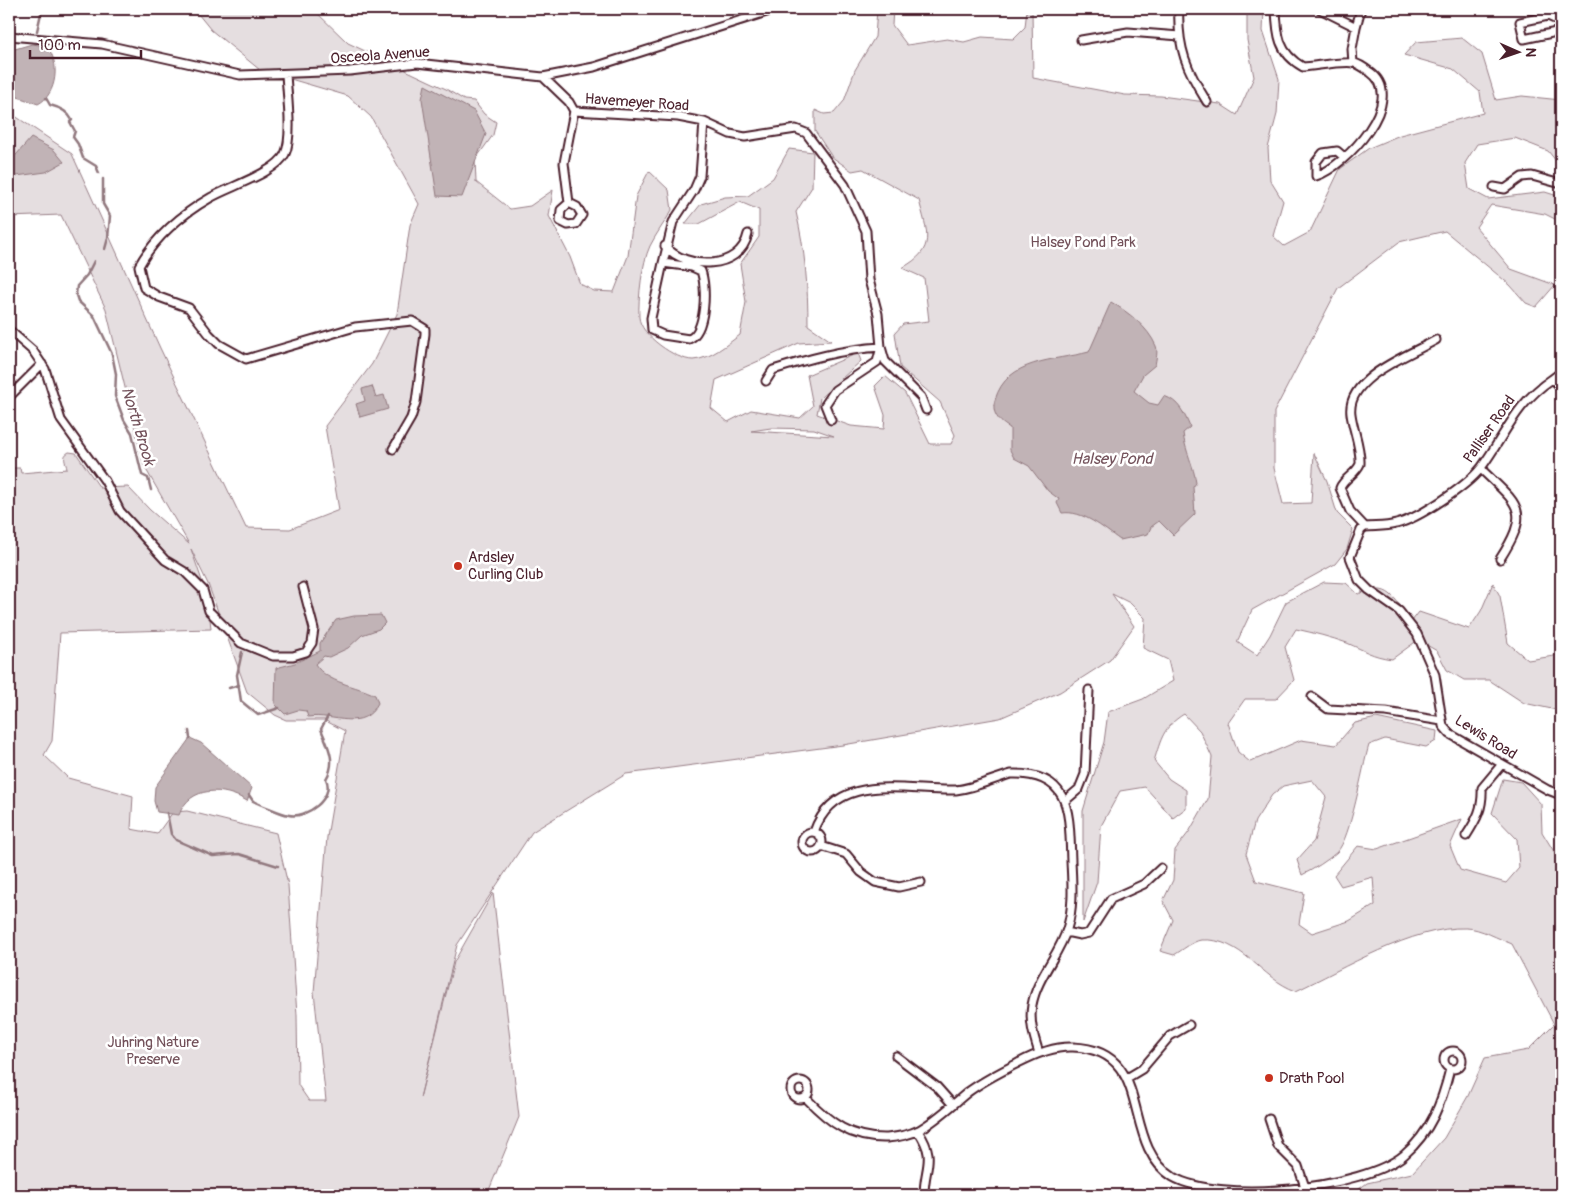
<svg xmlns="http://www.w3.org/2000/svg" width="1570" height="1204" viewBox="0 0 1570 1204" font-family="Pangolin,sans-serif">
	<rect width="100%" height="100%" fill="#fff"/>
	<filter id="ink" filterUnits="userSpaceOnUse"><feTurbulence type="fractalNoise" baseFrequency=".02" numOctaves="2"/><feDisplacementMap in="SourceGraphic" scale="10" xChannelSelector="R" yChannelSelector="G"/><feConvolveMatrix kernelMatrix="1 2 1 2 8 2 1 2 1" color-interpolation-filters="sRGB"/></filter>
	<g filter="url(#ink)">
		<path fill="#e5dee0" stroke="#987e86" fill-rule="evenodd" d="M 194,9 L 313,9 L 348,43 L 446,89 L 464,100 L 474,101 L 484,114 L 496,122 L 493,135 L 475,160 L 476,182 L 510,209 L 530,206 L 553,190 L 549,216 L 570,257 L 580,284 L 594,291 L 614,292 L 628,256 L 636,196 L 649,171 L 669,190 L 672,210 C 665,222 656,234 650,246 C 642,263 638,298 639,317 C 640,335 676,360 693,360 C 711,359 727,344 740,335 L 746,302 L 740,264 L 759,237 L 759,210 L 740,202 L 699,224 L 685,224 L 701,204 L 725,197 L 748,196 L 773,178 L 789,149 L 813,152 L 812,187 L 796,212 C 805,250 808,286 808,325 L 831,341 L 799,343 L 716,380 L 711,408 L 728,422 L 751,410 L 800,418 L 813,406 L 807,375 L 858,353 L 861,361 L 820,398 L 817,414 L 851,426 L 884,429 L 885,415 L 875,386 L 885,376 L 905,393 L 930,444 L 951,444 L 955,435 L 940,402 L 900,367 L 895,333 L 903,324 L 929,321 L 924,278 L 902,268 C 937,249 927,233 919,200 L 863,169 L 852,171 L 832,157 L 815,131 L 815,110 L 824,114 L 834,113 L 844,101 L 855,70 L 875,37 L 877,9 L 893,9 L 892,25 L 907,45 L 947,39 L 964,42 L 982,37 L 1013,39 L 1025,27 L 1027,9 L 1032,9 L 1033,78 L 1125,95 L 1161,96 L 1220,104 L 1237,115 L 1254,77 L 1247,40 L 1247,9 L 1264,9 L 1263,31 L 1279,79 L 1277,114 L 1268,148 L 1270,180 L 1283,201 L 1273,236 L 1284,246 L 1310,232 L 1340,169 L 1369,148 L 1400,135 L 1483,113 L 1480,92 L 1453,69 L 1404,55 L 1416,42 L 1462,38 L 1482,54 L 1496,100 L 1522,96 L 1561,100 L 1561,167 L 1548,151 L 1515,138 L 1477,144 L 1465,163 L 1469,189 L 1488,199 L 1545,192 L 1561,197 L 1561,222 L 1545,214 L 1491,205 L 1476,227 L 1511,269 L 1555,285 L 1536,307 L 1526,303 L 1510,285 L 1445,231 L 1399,242 L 1338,288 L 1274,412 L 1274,468 L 1283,504 L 1311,503 L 1314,453 L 1327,481 L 1337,513 L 1353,529 L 1347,549 L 1335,564 L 1252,610 L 1237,642 L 1257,655 L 1270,635 L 1286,602 L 1324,582 L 1346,583 L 1358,594 C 1391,582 1392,597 1412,621 L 1419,612 L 1469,629 L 1481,611 L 1493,583 L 1500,596 L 1508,643 L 1528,660 L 1554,656 L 1561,651 L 1561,711 L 1524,703 L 1489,680 L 1464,680 L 1447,670 L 1437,651 L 1418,640 L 1392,659 C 1371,656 1366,651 1347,643 C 1330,637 1314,633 1296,629 L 1285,647 L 1294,680 L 1276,699 L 1245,699 L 1228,723 L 1238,752 L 1250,762 L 1301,740 L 1336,745 L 1355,723 L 1376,718 L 1437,731 L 1436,741 L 1426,747 L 1385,739 L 1369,745 C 1362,768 1351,838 1337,852 C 1327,861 1314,869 1302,875 L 1297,860 L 1314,841 L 1326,797 L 1312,780 L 1283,786 L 1272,795 L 1255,821 L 1246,854 L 1256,881 L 1304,893 L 1299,924 L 1312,933 L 1349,921 L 1375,905 L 1373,877 L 1341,886 L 1334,875 L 1358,846 L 1377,849 L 1462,819 L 1450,846 L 1460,870 L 1506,883 L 1519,868 L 1517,839 L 1492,813 L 1503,779 L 1521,782 L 1541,804 L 1542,832 L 1561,863 L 1561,1195 L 1351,1195 L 1367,1183 L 1412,1173 L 1444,1138 L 1468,1096 L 1485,1058 L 1528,1050 L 1554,1024 L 1512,944 C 1499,939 1480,928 1466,928 C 1413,926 1343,969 1296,991 C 1261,979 1242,937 1201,940 C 1193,941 1181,951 1174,955 L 1160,951 L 1173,920 L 1163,901 L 1173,880 L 1175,850 L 1189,832 L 1208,799 L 1212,757 L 1200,731 L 1184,714 C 1163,727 1161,739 1154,761 L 1169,779 L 1186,790 L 1186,808 L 1173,818 L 1145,787 L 1120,791 L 1101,826 L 1097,882 L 1083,922 L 1083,811 L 1104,742 L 1108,712 L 1143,699 L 1173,681 L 1168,660 L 1143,648 L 1145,618 L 1130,603 L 1112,594 L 1134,626 L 1110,660 L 1060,692 L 1000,718 L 843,745 L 626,774 L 532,832 L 457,945 L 420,1098 L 454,962 L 493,893 L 519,1117 L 487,1195 L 9,1195 L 9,468 L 20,468 L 21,473 L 67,469 C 66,462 61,456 69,452 L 76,453 L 100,488 L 128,487 L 150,510 L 189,544 L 144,466 L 106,309 L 61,215 L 9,217 L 9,112 L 72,154 L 160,348 L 246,528 L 290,529 L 339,510 L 325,426 L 372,364 L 397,314 L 410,225 L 419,204 L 371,117 L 348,96 L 260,70 L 211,30 ZM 771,428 L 814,429 L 834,436 L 751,431 ZM 191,549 L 208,584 L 247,692 L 275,715 L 286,720 L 324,720 L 345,731 L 327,837 L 314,992 L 326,1101 L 309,1101 L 298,1085 L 297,1015 L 288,885 L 276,833 L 187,811 L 173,812 L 157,834 L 131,829 L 133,796 L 68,778 L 44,755 L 52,741 L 60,633 L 211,629 L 208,598 Z"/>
		<path fill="#c1b3b6" stroke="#91787e" d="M 32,44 L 46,46 C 61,61 57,95 38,104 L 12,95 L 9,80 L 9,54 L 15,49 Z
			M 425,85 L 474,111 L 486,134 L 462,197 L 437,196 L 422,99 Z
			M 31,138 L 54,150 L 64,162 L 46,172 L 9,177 L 9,163 Z
			M 1111,302 C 1128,312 1148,327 1156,346 C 1158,351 1156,360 1155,365 L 1143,375 L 1134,391 L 1149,403 L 1158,405 L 1164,396 C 1179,401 1184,413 1190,427 L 1183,433 C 1185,451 1194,466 1196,483 L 1193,487 L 1195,514 L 1173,535 L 1159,521 L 1151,527 L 1148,534 L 1120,540 C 1103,528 1083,510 1062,513 L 1057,503 L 1059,499 L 1048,491 L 1029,466 L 1014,458 L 1010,450 L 1010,428 C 999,422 991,413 995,400 C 1007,358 1055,361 1089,352 Z
			M 372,386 L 376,397 L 384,395 L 388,409 L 360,417 L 356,404 L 365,401 L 362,389 Z
			M 381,615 L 385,623 L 379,629 L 362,635 L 348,648 L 329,657 L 324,656 L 315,664 C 328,684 356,685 375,695 L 378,703 C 363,733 334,713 308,717 L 306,711 L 298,710 L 285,714 L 275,704 L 276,668 L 295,663 L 320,651 L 320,643 L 336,620 L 354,616 Z
			M 190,738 L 201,743 L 252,788 L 247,801 C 224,787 190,785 179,815 L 157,812 L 154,801 L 155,787 Z"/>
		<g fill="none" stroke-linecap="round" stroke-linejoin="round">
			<path stroke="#91787e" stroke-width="2.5" d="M 37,31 L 42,9
				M 46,98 L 50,105 C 58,107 68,112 72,120 L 70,122 L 75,131 L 73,137 L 78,144 L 83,158 L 96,166 L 99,173
				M 103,179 L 103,204 L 110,216 L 108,238 L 105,249
				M 94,261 L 87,275 L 77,286 L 76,295 L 78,301 L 94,316 L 112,354 L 116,374 L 115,396 L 124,420 L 132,433 L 142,475 L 148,478 L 151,490
				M 242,652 L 237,675 L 241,701 L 258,715 L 279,708
				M 229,688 L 239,685
				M 189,731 L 190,738
				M 249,795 L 253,801 C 259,804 282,814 289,815 C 306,819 335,798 326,779 C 337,761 328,747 321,729 L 328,716
				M 167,813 L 171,834 L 176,840 L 213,856 L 239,854 L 278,866"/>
			<defs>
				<path id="street" d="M 1179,9 C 1177,48 1187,70 1207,102
					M 1276,9 C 1277,34 1278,53 1303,67 C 1317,66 1341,61 1354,63 C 1359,64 1366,69 1370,72 C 1409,99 1345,167 1316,176 L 1316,162 L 1323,153 L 1337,151 L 1344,157
					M 1320,9 L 1356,27 L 1361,9
					M 1561,22 L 1548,16 L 1520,22 L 1524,39 L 1561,31
					M 9,36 L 102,44 L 240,75 L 350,71 L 417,63 L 543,77 L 594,67 L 776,9
					M 1081,40 L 1128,32 L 1180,36
					M 1353,63 L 1352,49 L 1356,27
					M 286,74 C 287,94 293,137 285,154 C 276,173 228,187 210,198 C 182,214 154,238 139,266 L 144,288 L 159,297 L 189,308 L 209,334 L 219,344 L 246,359 L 355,327 L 412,321 L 425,329 L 425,334 L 416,402 L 411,418 L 393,449
					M 543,77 L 569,102 L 574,111 L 678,117 L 704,122 L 730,134 L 745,137 L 796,129 L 806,133 L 845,185 L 866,231 L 869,280 L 878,314 L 881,347 L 885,361 L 921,397 L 926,410
					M 1494,187 L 1505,189 L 1522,177 L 1532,176 L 1561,184
					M 569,203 L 561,210 L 560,221 L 568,225 L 576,224 L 582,215 L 577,207 L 569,203 L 564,163 L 574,111
					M 665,246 C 686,270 740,271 748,234
					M 663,263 L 692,267 L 701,271 C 707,287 706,332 689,339 L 663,335 L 652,330 L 651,318 Z
					M 663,263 L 673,222 L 694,190 L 700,176 L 704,122
					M 9,330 L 33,351 L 45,369 L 61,420 L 105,481 L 120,511 L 165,560 L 185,572 L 203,590 L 209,611 L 241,643 L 273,656 L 293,656 L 306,652 L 312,643 L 314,629 L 303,587
					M 1552,379 L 1561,372
					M 766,381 L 773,370 C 808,359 844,349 881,347
					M 9,397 L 42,364
					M 831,420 L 825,405 L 835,390 L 877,362 L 881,347
					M 1481,469 C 1518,505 1532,509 1500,559
					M 1365,527 L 1361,530 L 1350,557 L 1359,580 L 1369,590 L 1399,611 L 1417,634 L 1435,675 L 1443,726 L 1450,734 L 1548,790 L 1561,795
					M 1365,527 C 1375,526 1386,527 1396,524 C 1418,519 1467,486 1481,468 C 1506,434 1515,404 1552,379 L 1561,387
					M 1365,527 L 1350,511 L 1340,488 C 1344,478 1356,474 1360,464 C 1361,447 1353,430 1351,414 C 1346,378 1409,355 1436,340
					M 1312,697 L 1328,709 L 1386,712 L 1442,721
					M 1066,800 L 1079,789 L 1085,774 L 1089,690
					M 814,832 C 835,770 906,792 956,790 C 975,788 993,779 1011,774 C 1073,772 1069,815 1071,861 C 1072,884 1074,906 1067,929 C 1059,955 1037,977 1032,1005 C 1029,1022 1034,1037 1039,1053
					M802 842a10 10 0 1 1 20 0a10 10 0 1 1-20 0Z
					M 1466,836 C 1477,819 1483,808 1482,788 L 1502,764
					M 821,846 L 846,854 L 861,872 L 875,882 L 899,887 L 921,882
					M 1066,932 L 1080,935 L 1089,933 L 1111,899 L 1144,884 L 1161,868
					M1444 1060a9 9 0 1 1 18 0a9 9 0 1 1-18 0Z
					M 896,1056 L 937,1087 L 953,1105
					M 1127,1078 L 1142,1069 L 1170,1036 L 1189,1025
					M791 1090a9 9 0 1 1 18 0a9 9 0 1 1-18 0Z
					M 806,1098 C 830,1123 851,1139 887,1138 C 898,1137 909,1135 919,1130 C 937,1120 952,1105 968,1092 C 984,1080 1001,1072 1018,1063 C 1035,1054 1054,1046 1073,1047 C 1157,1050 1118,1143 1173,1177 C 1220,1204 1363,1189 1404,1155 C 1431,1132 1442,1102 1450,1069
					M 1269,1119 L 1278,1146 L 1298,1166 L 1305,1187
					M 918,1131 C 937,1159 924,1166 924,1195"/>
			</defs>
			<use href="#street" stroke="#4a1f2b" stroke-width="11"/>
			<use href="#street" stroke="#fff" stroke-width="7"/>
		</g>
	</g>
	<g fill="#c8321e" stroke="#fff" stroke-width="2">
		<circle cx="458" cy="566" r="5"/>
		<circle cx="1269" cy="1078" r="5"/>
	</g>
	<g text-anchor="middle" stroke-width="5" stroke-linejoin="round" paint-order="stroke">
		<g font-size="15" fill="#4a1f2b" stroke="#fff">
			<text transform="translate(380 55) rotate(-4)" y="5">Osceola Avenue</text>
			<text transform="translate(637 102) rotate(4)" y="5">Havemeyer Road</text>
			<text transform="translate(1489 429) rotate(-55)" y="5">Palliser Road</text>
			<text transform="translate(1486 737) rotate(32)" y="5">Lewis Road</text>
		</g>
		<g font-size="15" fill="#714f58" stroke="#fff">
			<text x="1083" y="247">Halsey Pond Park</text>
			<text x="153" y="1047">Juhring Nature<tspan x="153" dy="17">Preserve</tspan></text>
		</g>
		<g font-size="15" fill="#4a1f2b" stroke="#fff" text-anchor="start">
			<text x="468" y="562">Ardsley<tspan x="468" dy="17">Curling Club</tspan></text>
			<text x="1279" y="1083">Drath Pool</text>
		</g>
		<g font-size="16" font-style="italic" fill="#74535c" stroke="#fff">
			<text transform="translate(139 426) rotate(73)" y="6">North Brook</text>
			<text x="1112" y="464">Halsey Pond</text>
		</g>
	</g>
	<rect width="1570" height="1204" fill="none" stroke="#fff" stroke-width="30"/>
	<rect x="15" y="15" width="1540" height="1174" fill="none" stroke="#4a1f2b" stroke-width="2" filter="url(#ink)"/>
	<g transform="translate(1518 52) rotate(92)" stroke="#ffffff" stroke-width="4" paint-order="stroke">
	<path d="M0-4L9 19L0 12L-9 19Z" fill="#4a1f2b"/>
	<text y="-8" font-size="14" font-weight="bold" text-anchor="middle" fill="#4a1f2b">N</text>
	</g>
	<path d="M30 50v8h111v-8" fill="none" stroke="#4a1f2b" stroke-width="2.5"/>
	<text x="38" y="50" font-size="15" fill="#4a1f2b" stroke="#ffffff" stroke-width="4" paint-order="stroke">100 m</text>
</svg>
